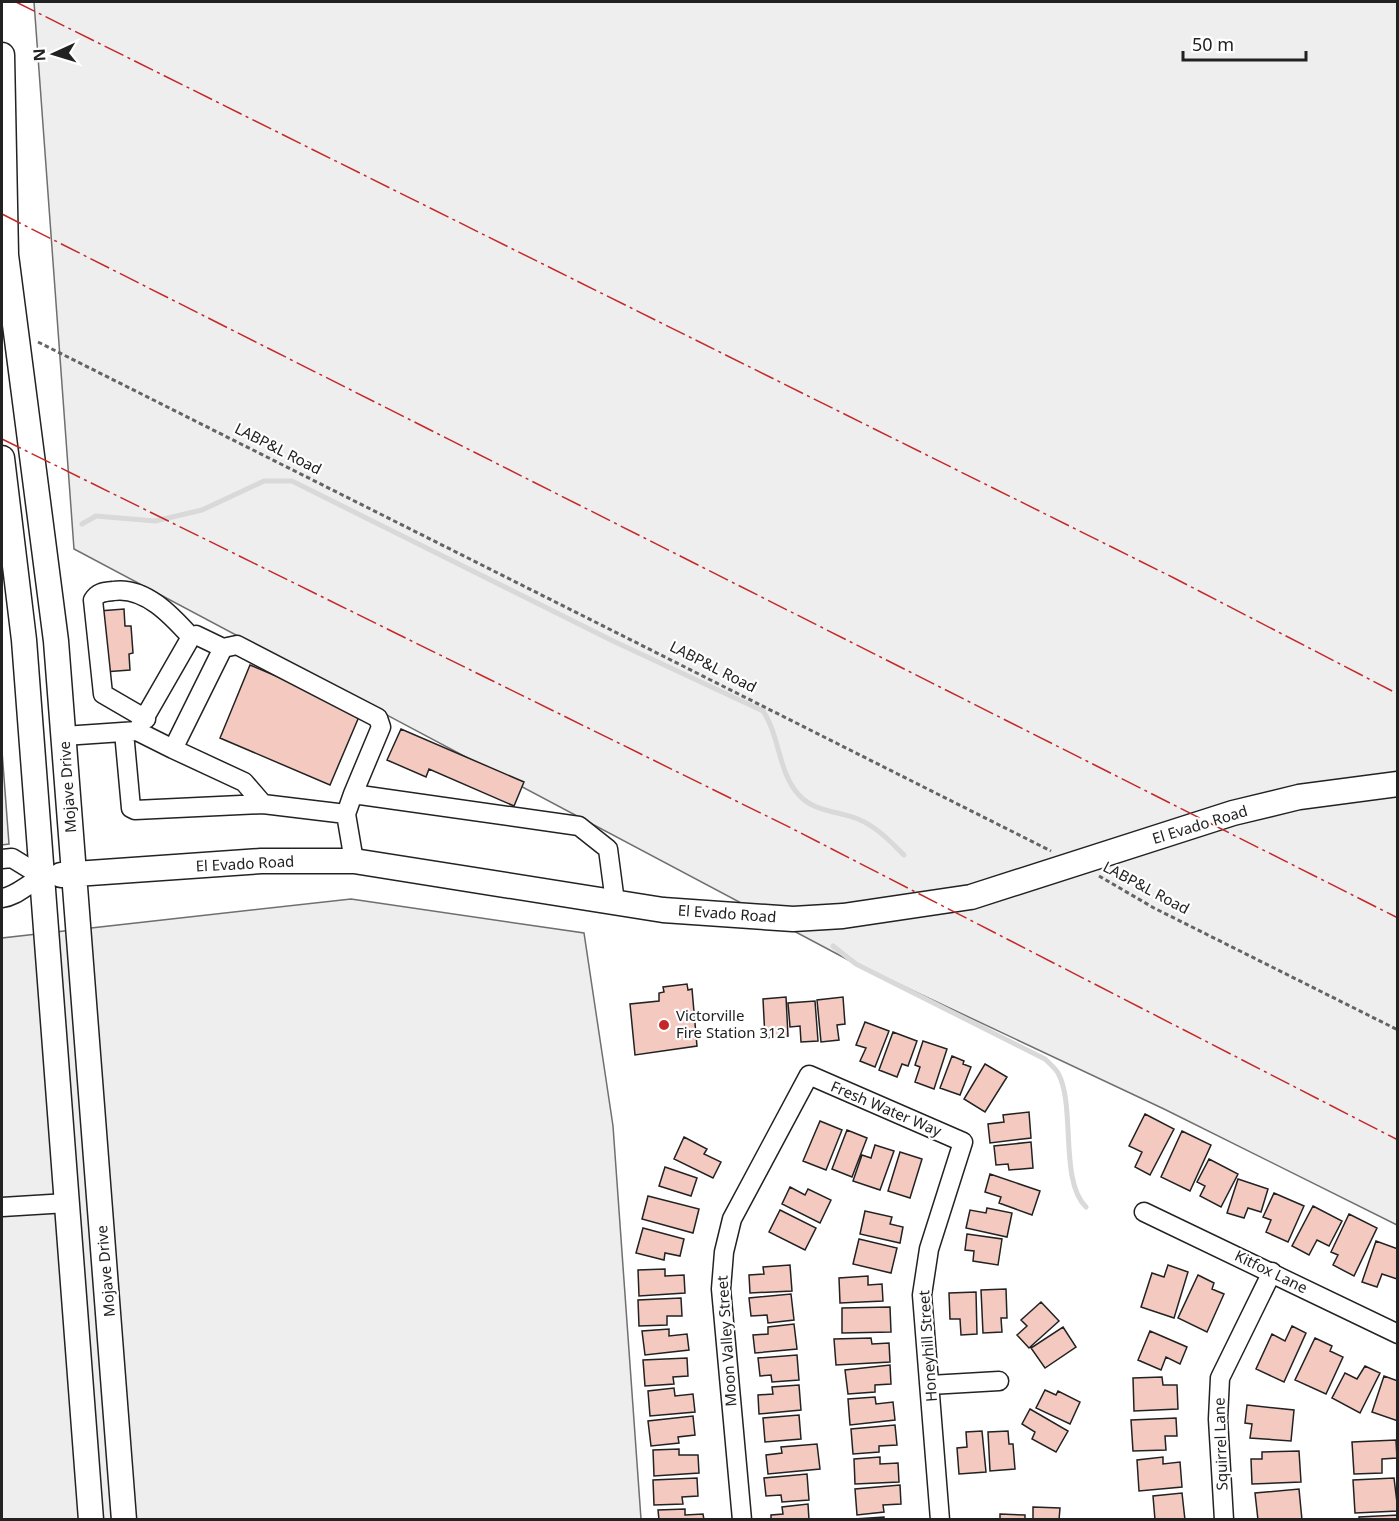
<svg xmlns="http://www.w3.org/2000/svg" width="1399" height="1521" viewBox="0 0 1399 1521" font-family="'Noto Sans',sans-serif">
	<rect width="100%" height="100%" fill="#fff"/>
	<path fill="#eee" stroke="#6f6f6f" stroke-width="1.5" d="M 34,2 L 1397,2 L 1397,1225 L 1164,1109 L 856,964 L 74,549 Z
		M 2,751 L 9,844 L 2,845 Z
		M 351,899 L 584,933 L 613,1126 L 641,1519 L 2,1519 L 2,938 Z"/>
	<g fill="none" stroke-linecap="round" stroke-linejoin="round">
		<path stroke="#d9d9d9" stroke-width="5" d="M 82,524 L 96,516 L 155,521 L 202,510 L 264,481 L 292,481 L 613,641 L 763,711 C 780,736 778,773 799,795 C 814,812 838,811 858,819 C 877,827 890,841 904,855
			M 833,946 L 856,964 L 1045,1059 C 1049,1063 1055,1068 1058,1073 C 1076,1105 1059,1181 1086,1207"/>
	</g>
	<path fill="#f3c9c0" stroke="#222" stroke-width="1.5" d="M 124,609 L 125,626 L 131,626 L 133,653 L 129,654 L 130,670 L 104,672 L 99,611 Z
		M 250,665 L 361,712 L 330,785 L 220,738 Z
		M 401,729 L 524,782 L 514,806 L 429,769 L 426,777 L 387,760 Z
		M 687,984 L 688,990 L 692,989 L 697,1046 L 635,1055 L 630,1004 L 659,1001 L 659,993 L 664,992 L 663,987 Z
		M 786,997 L 788,1036 L 765,1038 L 763,999 Z
		M 843,997 L 845,1024 L 837,1025 L 839,1040 L 821,1042 L 817,1000 Z
		M 815,1001 L 818,1041 L 801,1042 L 800,1026 L 790,1027 L 788,1003 Z
		M 865,1022 L 889,1031 L 875,1067 L 860,1061 L 866,1048 L 856,1045 Z
		M 893,1032 L 917,1041 L 908,1066 L 902,1064 L 897,1077 L 879,1070 Z
		M 923,1041 L 947,1049 L 934,1089 L 915,1082 L 920,1067 L 915,1065 Z
		M 952,1056 L 964,1061 L 963,1064 L 971,1067 L 960,1095 L 940,1088 Z
		M 985,1064 L 1007,1077 L 985,1112 L 964,1099 Z
		M 1029,1112 L 1031,1138 L 990,1143 L 988,1124 L 1004,1122 L 1003,1115 Z
		M 1145,1114 L 1174,1129 L 1150,1175 L 1135,1167 L 1142,1152 L 1129,1146 Z
		M 820,1121 L 842,1130 L 826,1170 L 803,1161 Z
		M 847,1130 L 867,1138 L 852,1177 L 832,1169 Z
		M 1182,1131 L 1211,1145 L 1190,1191 L 1161,1177 Z
		M 684,1137 L 707,1149 L 704,1154 L 721,1162 L 713,1178 L 674,1159 Z
		M 1031,1142 L 1033,1168 L 1009,1170 L 1008,1164 L 996,1165 L 994,1146 Z
		M 875,1145 L 894,1151 L 880,1190 L 853,1181 L 862,1155 L 871,1158 Z
		M 900,1152 L 922,1159 L 910,1198 L 888,1191 Z
		M 1209,1159 L 1238,1174 L 1221,1207 L 1200,1196 L 1205,1186 L 1197,1182 Z
		M 665,1167 L 697,1178 L 691,1196 L 659,1186 Z
		M 990,1174 L 1040,1191 L 1032,1215 L 999,1203 L 1001,1197 L 985,1192 Z
		M 1238,1179 L 1268,1189 L 1261,1212 L 1248,1208 L 1244,1218 L 1227,1213 Z
		M 790,1187 L 805,1195 L 808,1189 L 831,1200 L 820,1223 L 782,1204 Z
		M 1274,1193 L 1304,1206 L 1288,1242 L 1266,1232 L 1271,1220 L 1263,1217 Z
		M 648,1196 L 699,1209 L 693,1233 L 642,1219 Z
		M 1313,1206 L 1342,1221 L 1329,1246 L 1317,1240 L 1309,1255 L 1292,1246 Z
		M 987,1208 L 1012,1213 L 1007,1237 L 966,1228 L 970,1210 L 986,1213 Z
		M 780,1210 L 816,1228 L 805,1250 L 769,1232 Z
		M 865,1211 L 892,1217 L 890,1224 L 903,1227 L 900,1243 L 860,1234 Z
		M 1349,1214 L 1377,1228 L 1354,1276 L 1333,1265 L 1338,1255 L 1331,1252 Z
		M 643,1228 L 684,1239 L 680,1256 L 665,1253 L 664,1260 L 636,1253 Z
		M 967,1234 L 1002,1239 L 998,1265 L 973,1261 L 974,1251 L 965,1250 Z
		M 859,1239 L 897,1248 L 891,1273 L 853,1264 Z
		M 1376,1241 L 1398,1249 L 1397,1279 L 1382,1274 L 1377,1287 L 1362,1282 Z
		M 790,1265 L 792,1291 L 750,1293 L 749,1275 L 764,1274 L 763,1267 Z
		M 1168,1265 L 1188,1272 L 1174,1318 L 1141,1307 L 1152,1273 L 1164,1277 Z
		M 665,1269 L 665,1276 L 684,1275 L 685,1293 L 639,1296 L 638,1270 Z
		M 1198,1275 L 1214,1283 L 1212,1289 L 1224,1294 L 1207,1332 L 1178,1318 Z
		M 868,1276 L 868,1285 L 882,1284 L 883,1301 L 840,1303 L 839,1278 Z
		M 1006,1289 L 1007,1318 L 1001,1318 L 1002,1332 L 983,1333 L 981,1290 Z
		M 976,1292 L 977,1334 L 961,1335 L 960,1319 L 950,1319 L 949,1293 Z
		M 791,1294 L 794,1320 L 768,1323 L 767,1315 L 751,1316 L 749,1298 Z
		M 681,1298 L 682,1316 L 667,1316 L 667,1325 L 639,1326 L 638,1300 Z
		M 1041,1302 L 1059,1321 L 1029,1348 L 1017,1335 L 1027,1326 L 1021,1320 Z
		M 890,1307 L 891,1332 L 842,1333 L 842,1308 Z
		M 794,1324 L 797,1349 L 755,1353 L 753,1335 L 768,1334 L 768,1327 Z
		M 1292,1326 L 1306,1333 L 1284,1382 L 1256,1369 L 1272,1334 L 1285,1341 Z
		M 1063,1327 L 1076,1347 L 1045,1368 L 1031,1348 Z
		M 669,1329 L 669,1336 L 687,1334 L 689,1350 L 645,1355 L 642,1331 Z
		M 1150,1331 L 1187,1347 L 1180,1364 L 1166,1357 L 1161,1370 L 1138,1360 Z
		M 871,1338 L 872,1344 L 889,1343 L 890,1362 L 836,1365 L 834,1339 Z
		M 1315,1338 L 1332,1346 L 1330,1351 L 1343,1357 L 1326,1394 L 1295,1380 Z
		M 797,1355 L 799,1380 L 772,1382 L 771,1375 L 760,1376 L 758,1358 Z
		M 687,1358 L 688,1376 L 673,1377 L 674,1384 L 645,1386 L 643,1360 Z
		M 890,1365 L 891,1384 L 875,1385 L 875,1392 L 848,1394 L 845,1370 Z
		M 1365,1366 L 1380,1373 L 1360,1413 L 1332,1398 L 1345,1373 L 1357,1379 Z
		M 1384,1376 L 1398,1381 L 1398,1421 L 1372,1412 Z
		M 1162,1377 L 1163,1385 L 1177,1385 L 1178,1409 L 1134,1411 L 1133,1378 Z
		M 799,1385 L 801,1410 L 759,1414 L 758,1395 L 773,1394 L 772,1387 Z
		M 674,1388 L 675,1396 L 693,1394 L 695,1412 L 650,1416 L 648,1391 Z
		M 1045,1390 L 1056,1395 L 1058,1391 L 1080,1402 L 1070,1424 L 1036,1408 Z
		M 875,1397 L 876,1404 L 893,1402 L 895,1420 L 850,1425 L 848,1399 Z
		M 1247,1405 L 1294,1410 L 1291,1441 L 1250,1438 L 1252,1424 L 1245,1423 Z
		M 1030,1409 L 1068,1431 L 1056,1452 L 1032,1439 L 1035,1432 L 1022,1424 Z
		M 799,1415 L 801,1439 L 765,1442 L 763,1418 Z
		M 693,1416 L 695,1435 L 678,1437 L 679,1443 L 651,1446 L 648,1421 Z
		M 1176,1418 L 1177,1436 L 1165,1436 L 1166,1450 L 1133,1451 L 1131,1420 Z
		M 895,1425 L 897,1445 L 879,1446 L 879,1452 L 853,1454 L 851,1429 Z
		M 982,1431 L 986,1472 L 959,1474 L 957,1448 L 967,1447 L 966,1432 Z
		M 1008,1431 L 1009,1444 L 1013,1444 L 1015,1469 L 990,1471 L 988,1432 Z
		M 1396,1440 L 1397,1458 L 1382,1459 L 1382,1473 L 1354,1474 L 1352,1442 Z
		M 817,1444 L 820,1469 L 768,1474 L 766,1455 L 782,1453 L 781,1447 Z
		M 679,1449 L 679,1455 L 698,1455 L 699,1473 L 654,1476 L 653,1450 Z
		M 1299,1451 L 1301,1482 L 1252,1484 L 1251,1459 L 1262,1459 L 1262,1452 Z
		M 880,1457 L 880,1464 L 898,1463 L 899,1482 L 855,1484 L 854,1459 Z
		M 1163,1457 L 1163,1464 L 1180,1462 L 1182,1487 L 1139,1491 L 1137,1460 Z
		M 807,1474 L 809,1500 L 782,1502 L 781,1495 L 766,1496 L 764,1478 Z
		M 697,1478 L 698,1496 L 682,1497 L 683,1504 L 654,1505 L 653,1480 Z
		M 1394,1478 L 1398,1511 L 1355,1513 L 1353,1480 Z
		M 900,1485 L 901,1504 L 883,1505 L 884,1512 L 857,1515 L 855,1489 Z
		M 1299,1489 L 1302,1520 L 1258,1520 L 1255,1493 Z
		M 1182,1493 L 1185,1520 L 1155,1520 L 1153,1496 Z
		M 808,1504 L 809,1520 L 771,1520 L 771,1515 L 783,1514 L 782,1507 Z
		M 1033,1507 L 1060,1508 L 1059,1520 L 1033,1520 Z
		M 685,1509 L 685,1515 L 703,1514 L 704,1520 L 659,1520 L 658,1510 Z
		M 1000,1514 L 1025,1515 L 1025,1520 L 1000,1520 Z
		M 1398,1515 L 1398,1520 L 1359,1520 L 1359,1517 Z
		M 884,1517 L 884,1520 L 855,1520 L 855,1519 Z"/>
	<g fill="none" stroke-linecap="round" stroke-linejoin="round">
		<defs>
			<path id="minor" d="M 223,648 L 237,645 L 378,718 L 381,727 L 353,794
				M 146,719 L 103,694 L 93,600 C 98,592 104,592 113,591 C 145,586 172,616 191,637
				M 137,731 L 173,749
				M 64,736 L 137,731 L 191,637 L 196,635 L 223,648 L 173,749 L 244,782 L 263,804 L 135,810 L 131,808 L 124,732
				M 263,804 L 346,814
				M 2,859 L 12,858 L 43,877
				M 354,861 L 346,814 L 353,794 L 579,826 L 608,849 L 615,902
				M 2,898 C 20,896 32,877 51,876
				M 2,1207 L 67,1203
				M 1144,1212 L 1398,1334
				M 930,1385 L 999,1381
				M 742,1520 L 721,1289 L 724,1252 L 732,1219 L 809,1075 L 963,1142 L 929,1249 L 922,1295 L 940,1520
				M 1224,1520 L 1218,1419 L 1220,1378 L 1272,1272"/>
			<path id="major" d="M 2,55 L 6,255 L 56,641 L 124,1520
				M 2,458 L 24,640 L 91,1520
				M 61,875 L 261,861 L 354,861 L 663,910 L 793,919 L 843,916 L 971,897 L 1233,813 L 1299,797 L 1398,784"/>
		</defs>
		<use href="#minor" stroke="#222" stroke-width="21"/>
		<use href="#major" stroke="#222" stroke-width="27"/>
		<path stroke="#646464" stroke-width="3" stroke-dasharray="4.5 3" stroke-linecap="butt" d="M 38,342 L 1051,851
			M 1099,876 L 1154,908 L 1398,1030"/>
		<use href="#minor" stroke="#fff" stroke-width="18"/>
		<use href="#major" stroke="#fff" stroke-width="24"/>
		<path stroke="#c62828" stroke-width="1.5" stroke-dasharray="21 4.5 3 4.5" stroke-linecap="butt" d="M 16,2 L 1174,578 L 1398,694
			M 2,214 L 1398,918
			M 2,439 L 791,828 L 1398,1140"/>
	</g>
	<circle fill="#c62828" stroke="#fff" stroke-width="2" cx="664" cy="1025" r="6"/>
	<g text-anchor="middle" stroke-width="4.5" stroke-linejoin="round" paint-order="stroke">
		<g font-size="15" fill="#222" stroke="#fff">
			<text transform="translate(278 449) rotate(27)" y="5">LABP&amp;L Road</text>
			<text transform="translate(713 667) rotate(27)" y="5">LABP&amp;L Road</text>
			<text transform="translate(68 787) rotate(-94)" y="5">Mojave Drive</text>
			<text transform="translate(1200 825) rotate(-17)" y="5">El Evado Road</text>
			<text transform="translate(245 864) rotate(-3)" y="5">El Evado Road</text>
			<text transform="translate(1146 888) rotate(28)" y="5">LABP&amp;L Road</text>
			<text transform="translate(727 914) rotate(4)" y="5">El Evado Road</text>
			<text transform="translate(886 1109) rotate(23)" y="5">Fresh Water Way</text>
			<text transform="translate(106 1271) rotate(-95)" y="5">Mojave Drive</text>
			<text transform="translate(1271 1272) rotate(26)" y="5">Kitfox Lane</text>
			<text transform="translate(727 1341) rotate(-94)" y="5">Moon Valley Street</text>
			<text transform="translate(928 1346) rotate(-94)" y="5">Honeyhill Street</text>
			<text transform="translate(1221 1444) rotate(-92)" y="5">Squirrel Lane</text>
		</g>
		<g font-size="15" fill="#222" stroke="#fff" text-anchor="start">
			<text x="676" y="1021">Victorville<tspan x="676" dy="17">Fire Station 312</tspan></text>
		</g>
	</g>
	<rect width="1399" height="1521" fill="none" stroke="#222222" stroke-width="6"/>
	<g transform="translate(54 54) rotate(266)" stroke="#ffffff" stroke-width="4.5" paint-order="stroke">
	<path d="M0-4.5L10 22L0 15L-10 22Z" fill="#222222"/>
	<text y="-9" font-size="16" font-weight="bold" text-anchor="middle" fill="#222222">N</text>
	</g>
	<path d="M1183 51v9h123v-9" fill="none" stroke="#222222" stroke-width="3"/>
	<text x="1192" y="51" font-size="18" fill="#222222" stroke="#ffffff" stroke-width="4.5" paint-order="stroke">50 m</text>
</svg>
